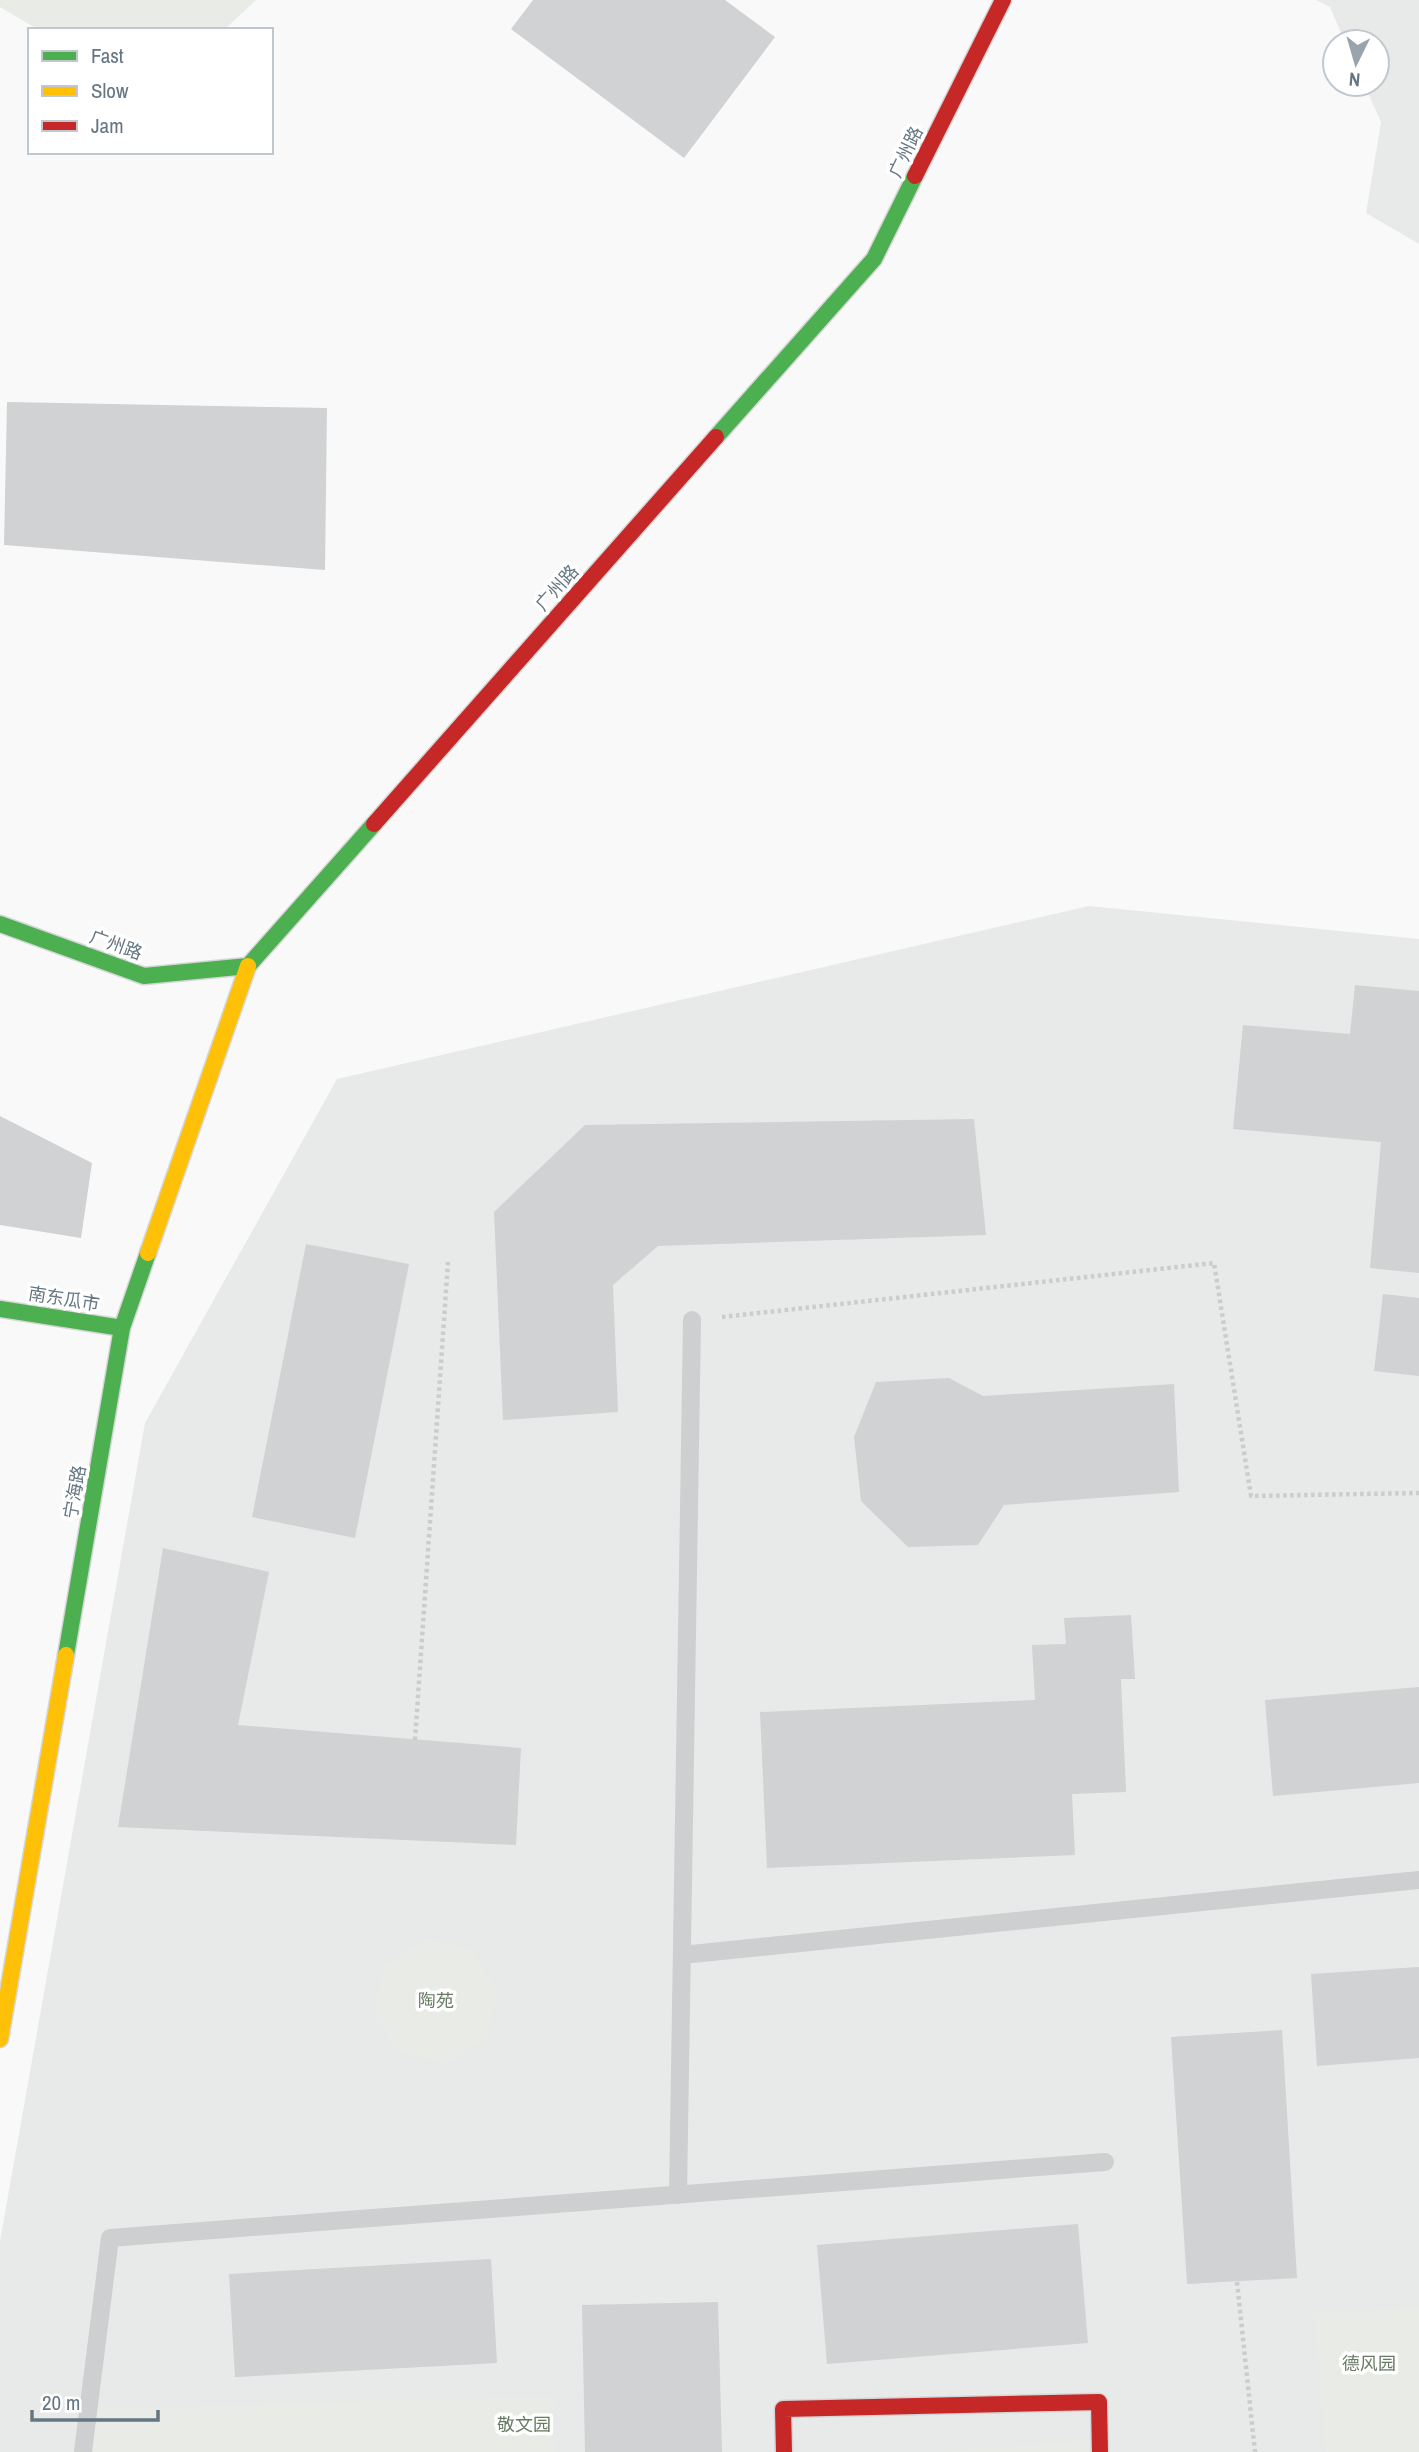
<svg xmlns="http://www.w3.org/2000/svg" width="1419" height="2452" viewBox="0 0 1419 2452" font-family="'Archivo Narrow','Noto Sans SC',sans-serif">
	<rect width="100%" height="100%" fill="#f9f9f9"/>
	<path fill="#e8e9e9" d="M 1316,0 L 1419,0 L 1419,244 L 1366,213 L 1381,122 L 1364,84 L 1377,84 L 1377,42 L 1345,42 L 1330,7 Z
		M 1089,906 L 1419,939 L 1419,2452 L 0,2452 L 0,2241 L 145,1423 L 337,1079 Z"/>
	<path fill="#e8ebe6" d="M 0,0 L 256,0 L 224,30 L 39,30 L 0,7 Z
		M 425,1939 L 472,1950 L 498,1991 L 487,2038 L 446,2064 L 399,2053 L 373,2012 L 384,1965 Z
		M 1419,2307 L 1419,2452 L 1325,2452 L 1314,2314 Z
		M 554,2396 L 555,2452 L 91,2452 L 95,2409 Z
		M 1089,2440 L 1089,2452 L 937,2452 Z"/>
	<path fill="#d0d2d3" d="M 533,0 L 725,0 L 775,37 L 684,158 L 511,29 Z
		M 7,402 L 327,408 L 325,570 L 4,545 Z
		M 1355,985 L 1419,991 L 1419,1273 L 1370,1268 L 1381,1142 L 1233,1129 L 1243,1025 L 1350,1034 Z
		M 0,1116 L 92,1163 L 81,1238 L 0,1225 Z
		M 974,1119 L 986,1235 L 658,1246 L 613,1285 L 618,1412 L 503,1420 L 494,1212 L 585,1125 Z
		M 306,1244 L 409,1264 L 355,1538 L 252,1517 Z
		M 1383,1294 L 1419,1298 L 1419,1376 L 1374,1371 Z
		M 949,1378 L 983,1396 L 1174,1384 L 1179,1492 L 1004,1505 L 978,1545 L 908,1547 L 861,1501 L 854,1437 L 876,1382 Z
		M 163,1548 L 269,1572 L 238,1725 L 521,1748 L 516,1845 L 118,1827 Z
		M 1131,1615 L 1135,1679 L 1121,1679 L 1126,1792 L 1072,1794 L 1075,1855 L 767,1868 L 760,1712 L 1035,1700 L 1032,1645 L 1066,1644 L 1064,1618 Z
		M 1419,1687 L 1419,1783 L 1273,1796 L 1265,1700 Z
		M 1419,1967 L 1419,2058 L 1317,2066 L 1311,1974 Z
		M 1282,2030 L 1297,2278 L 1187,2284 L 1171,2037 Z
		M 1078,2224 L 1088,2343 L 827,2364 L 817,2245 Z
		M 491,2259 L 497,2363 L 235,2377 L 229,2274 Z
		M 718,2302 L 722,2452 L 585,2452 L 582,2305 Z"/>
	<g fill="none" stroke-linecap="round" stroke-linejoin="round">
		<defs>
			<path id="fast" d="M 716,437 L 874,259 L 915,176
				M 0,924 L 144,976 L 248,966 L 374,824
				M 0,1309 L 122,1328
				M 66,1655 L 122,1328 L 148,1253"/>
			<path id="slow" d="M 148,1253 L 248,966
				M 0,2039 L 66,1655"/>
			<path id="jam" d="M 915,176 L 1003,0
				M 374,824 L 716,437
				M 784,2452 L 783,2409 L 1099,2402 L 1100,2452"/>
		</defs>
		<use href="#fast" stroke="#d5d6d7" stroke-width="19"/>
		<use href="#slow" stroke="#d5d6d7" stroke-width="19"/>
		<use href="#jam" stroke="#d5d6d7" stroke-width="19"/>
		<path stroke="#cbcccd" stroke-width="4.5" stroke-dasharray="3.5 3.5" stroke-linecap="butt" d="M 722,1317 L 1214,1263 L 1251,1496 L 1419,1493
			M 415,1740 L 448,1262
			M 1237,2282 L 1255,2452"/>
		<path stroke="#cecfd0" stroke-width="18" d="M 682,1955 L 1419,1880
			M 678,2195 L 692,1320
			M 83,2452 L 110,2238 L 1105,2162"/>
		<use href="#fast" stroke="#4caf50" stroke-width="16"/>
		<use href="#slow" stroke="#ffc107" stroke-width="16"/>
		<use href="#jam" stroke="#c62828" stroke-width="16"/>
	</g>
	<g text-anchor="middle" stroke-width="7" stroke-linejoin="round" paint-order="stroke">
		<g font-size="18" fill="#657683" stroke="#fff">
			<text transform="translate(906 152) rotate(-64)" y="6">广州路</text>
			<text transform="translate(557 588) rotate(-48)" y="6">广州路</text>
			<text transform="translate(116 945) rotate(20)" y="6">广州路</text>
			<text transform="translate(64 1299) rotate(9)" y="6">南东瓜市</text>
			<text transform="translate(75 1492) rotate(-80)" y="6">宁海路</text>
		</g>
		<g font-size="18" fill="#687a64" stroke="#fff">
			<text x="436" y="2007">陶苑</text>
			<text x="1369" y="2370">德风园</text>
			<text x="524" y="2431">敬文园</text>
		</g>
	</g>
	<rect x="28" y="28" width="245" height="126" fill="#ffffff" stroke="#c1c8cd" stroke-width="2"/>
	<rect x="42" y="51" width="35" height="10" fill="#4caf50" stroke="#c1c8cd" stroke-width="2"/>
	<text x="91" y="63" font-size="21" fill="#657683">Fast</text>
	<rect x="42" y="86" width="35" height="10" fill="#ffc107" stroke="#c1c8cd" stroke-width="2"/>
	<text x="91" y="98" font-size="21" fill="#657683">Slow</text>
	<rect x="42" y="121" width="35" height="10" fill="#c62828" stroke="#c1c8cd" stroke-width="2"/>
	<text x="91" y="133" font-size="21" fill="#657683">Jam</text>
	<g transform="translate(1356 63) rotate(185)"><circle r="33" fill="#ffffff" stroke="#c1c8cd" stroke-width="2"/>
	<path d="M0-5L12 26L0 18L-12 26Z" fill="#99a4ac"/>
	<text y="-10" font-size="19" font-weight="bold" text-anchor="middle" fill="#657683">N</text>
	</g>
	<path d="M32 2410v10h126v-10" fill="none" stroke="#657683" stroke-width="3.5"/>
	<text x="42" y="2410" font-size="21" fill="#657683" stroke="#ffffff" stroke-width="5" paint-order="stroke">20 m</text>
</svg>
